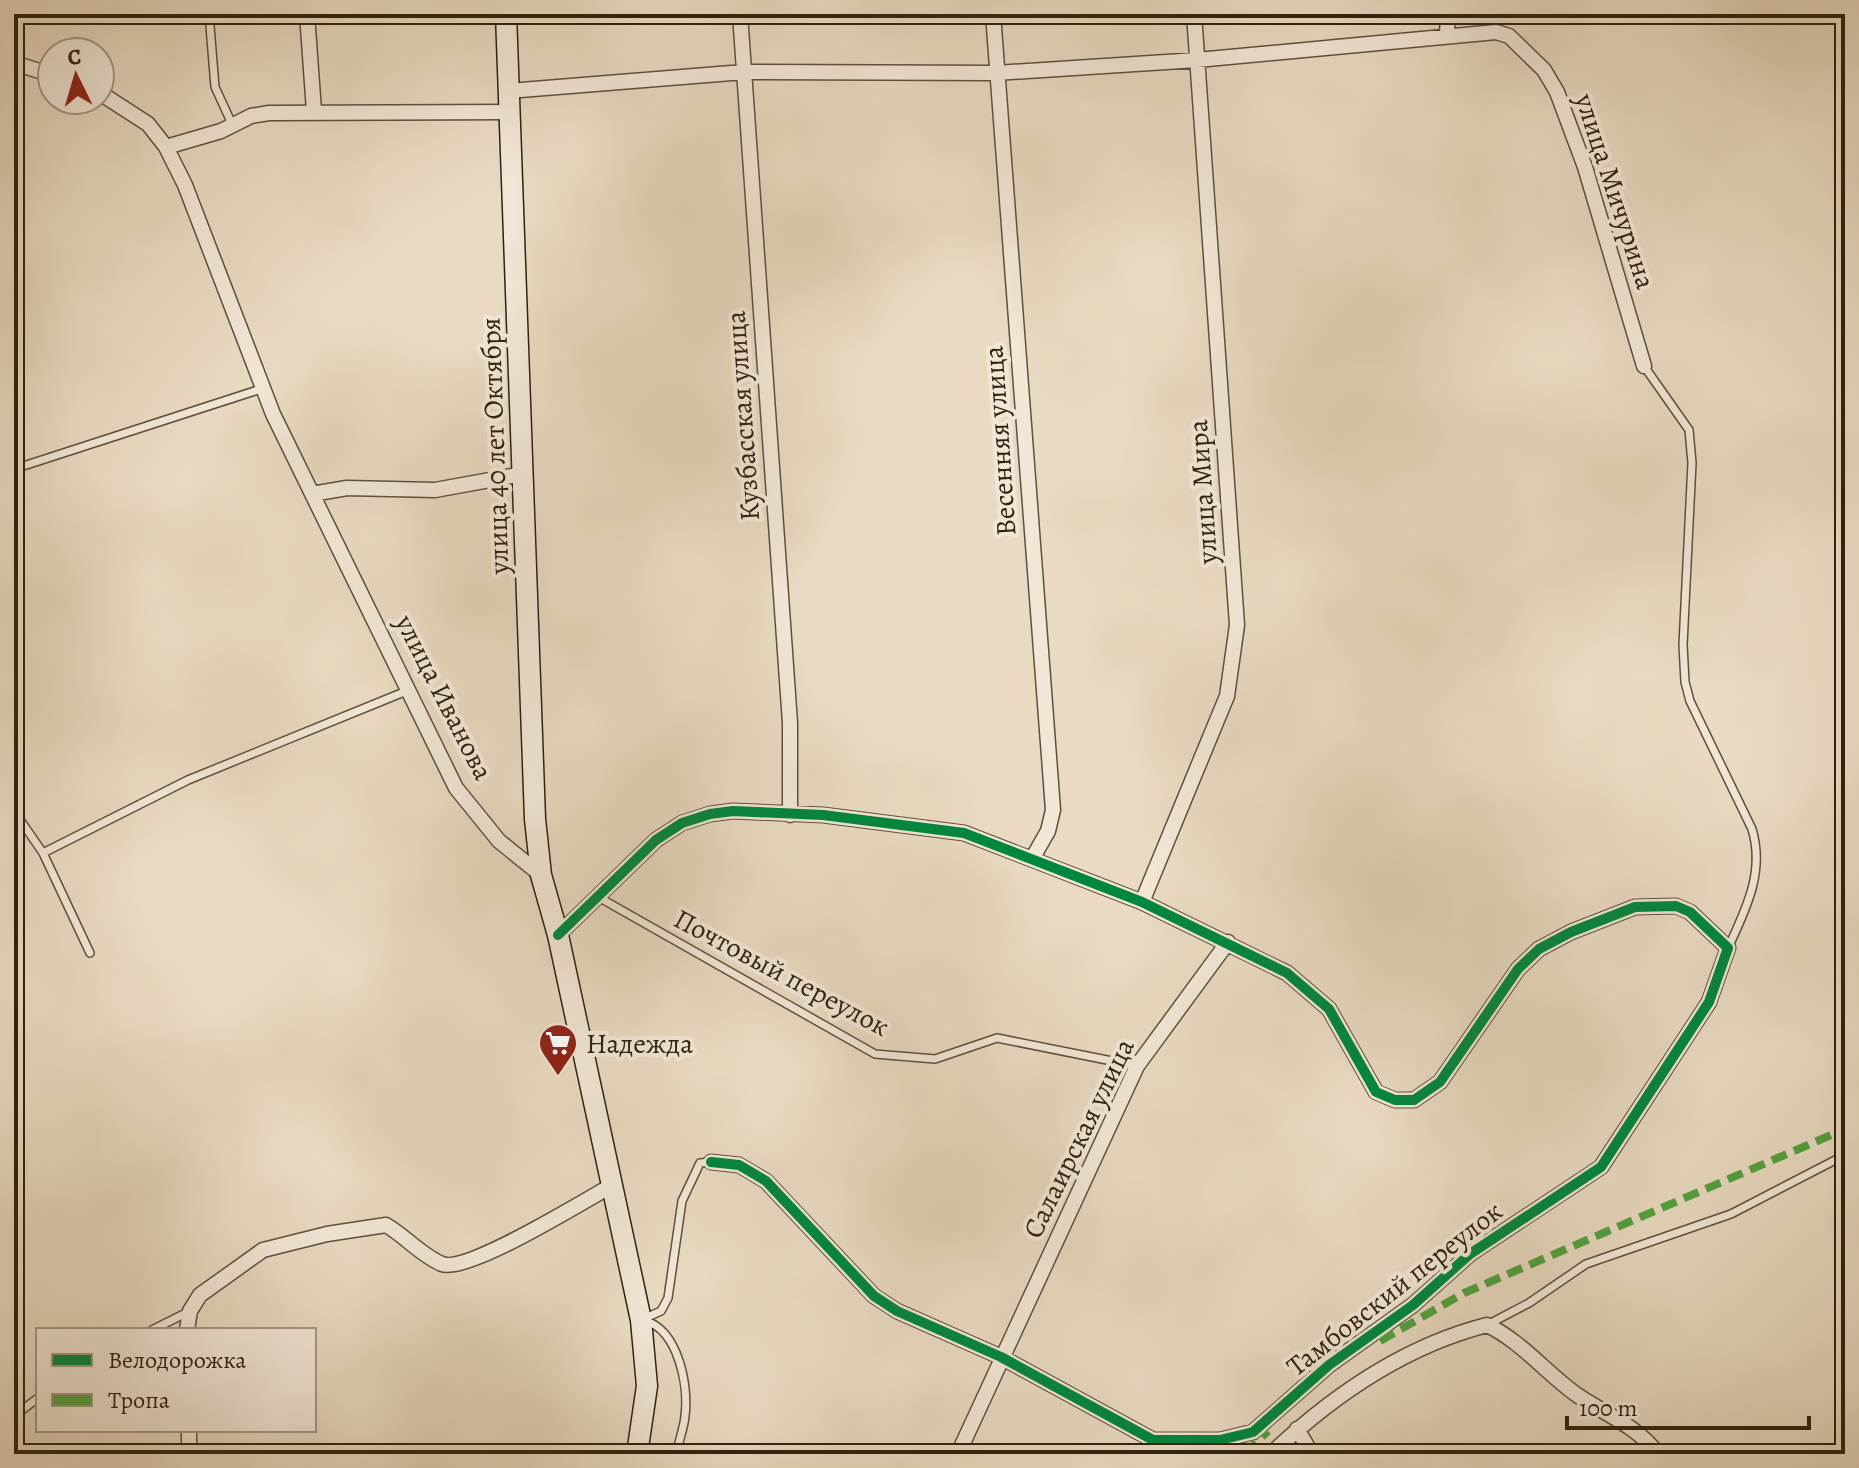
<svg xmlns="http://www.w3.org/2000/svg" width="1859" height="1468" viewBox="0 0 1859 1468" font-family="Alegreya,serif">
	<rect width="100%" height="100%" fill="#e9dac1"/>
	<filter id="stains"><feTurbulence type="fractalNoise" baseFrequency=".0025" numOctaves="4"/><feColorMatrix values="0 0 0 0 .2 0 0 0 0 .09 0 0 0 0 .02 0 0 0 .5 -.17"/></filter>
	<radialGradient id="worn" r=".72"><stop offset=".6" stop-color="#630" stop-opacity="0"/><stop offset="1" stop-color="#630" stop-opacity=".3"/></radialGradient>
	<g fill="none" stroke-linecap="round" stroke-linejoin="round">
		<defs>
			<path id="lane" d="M 209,14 L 215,87 L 232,124
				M 1644,366 L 1689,430 L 1692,463 L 1683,645 L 1685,682 L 1690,701 L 1752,829 C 1765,872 1746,909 1728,948
				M 14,469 L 261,389
				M 14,811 L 43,853 L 90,953
				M 43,853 L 188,780 L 409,690
				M 600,898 L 875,1054 L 935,1059 L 997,1038 L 1137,1066
				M 643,1319 L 661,1311 L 668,1298 L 682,1201 L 700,1163 L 711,1162
				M 646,1321 C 678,1331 689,1385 685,1416 C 684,1429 678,1441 677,1454
				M 1489,1324 L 1529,1303 L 1586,1264 L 1731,1214 L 1845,1155
				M 152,1330 L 190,1311
				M 14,1416 L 38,1398"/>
			<path id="street" d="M 307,14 L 314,111
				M 740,14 L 790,723 L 790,815
				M 993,14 L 1053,810 L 1048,831 L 1032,859
				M 1447,34 L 1448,14
				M 14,63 L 52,75
				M 508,91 L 744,72 L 996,73 L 1197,60 L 1496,32 L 1509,36 L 1544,70 L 1557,92 L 1585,167 L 1644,366
				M 100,93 L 148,124 L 166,147 L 185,185 L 273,414 L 456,788 L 499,841 L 541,875
				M 166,147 L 221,131 L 251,116 L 269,113 L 509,112
				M 312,494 L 347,488 L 435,490 L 523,474
				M 1142,902 L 1227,696 L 1237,625 L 1194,14
				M 558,935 L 656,840 L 682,823 L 710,814 L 733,811 L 823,815 L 964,833 L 1142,902 L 1287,973 L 1329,1009 L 1376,1092 L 1395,1100 L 1414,1100 L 1440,1082 L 1518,969 L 1539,949 L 1571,932 L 1635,907 L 1676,906 L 1690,912 L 1728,948 L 1709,1002 L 1601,1167 L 1470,1254 L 1413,1305 L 1329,1365 L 1253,1432 L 1220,1440 L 1153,1440 L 1001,1357 L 897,1311 L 874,1296 L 766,1181 L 739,1165 L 711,1162
				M 187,1330 L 190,1311 L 200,1295 L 263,1250 L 327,1234 L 386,1225 C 405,1236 422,1256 442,1264 C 467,1274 585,1200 613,1185
				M 1297,1429 L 1312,1454
				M 189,1430 L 189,1454
				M 958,1454 L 1137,1066 L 1228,942
				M 1271,1454 C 1332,1396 1405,1346 1487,1325 C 1521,1341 1546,1373 1577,1395 C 1605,1414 1637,1426 1658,1454"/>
			<path id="secondary" d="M 506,14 L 535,819 L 541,875 L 558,935 L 641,1320 L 647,1386 L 637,1454"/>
		</defs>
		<use href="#lane" stroke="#5e503c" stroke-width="10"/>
		<use href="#street" stroke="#5e503c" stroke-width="17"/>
		<use href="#secondary" stroke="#30220f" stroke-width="23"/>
		<use href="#lane" stroke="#f1e7d7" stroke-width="7"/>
		<use href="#street" stroke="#f1e7d7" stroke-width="14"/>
		<use href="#secondary" stroke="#f1e7d7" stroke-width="20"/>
		<path stroke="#52a23f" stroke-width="8" stroke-dasharray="16 8" stroke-linecap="butt" d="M 1380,1341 L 1464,1293 L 1845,1129
			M 1245,1454 L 1268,1431"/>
		<defs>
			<path id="cycleway" d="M 558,935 L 656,840 L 682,823 L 710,814 L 733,811 L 823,815 L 964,833 L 1142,902 L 1287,973 L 1329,1009 L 1376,1092 L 1395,1100 L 1414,1100 L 1440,1082 L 1518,969 L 1539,949 L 1571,932 L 1635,907 L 1676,906 L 1690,912 L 1728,948 L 1709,1002 L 1601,1167 L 1470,1254 L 1413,1305 L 1329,1365 L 1253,1432 L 1220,1440 L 1153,1440 L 1001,1357 L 897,1311 L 874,1296 L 766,1181 L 739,1165 L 711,1162"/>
		</defs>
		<use href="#cycleway" stroke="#f1e7d7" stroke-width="15"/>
		<use href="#cycleway" stroke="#00873e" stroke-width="10"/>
	</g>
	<defs>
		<symbol id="supermarket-pin" viewBox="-11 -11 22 30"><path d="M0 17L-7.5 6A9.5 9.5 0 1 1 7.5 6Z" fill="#8f2418" stroke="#f1e7d7"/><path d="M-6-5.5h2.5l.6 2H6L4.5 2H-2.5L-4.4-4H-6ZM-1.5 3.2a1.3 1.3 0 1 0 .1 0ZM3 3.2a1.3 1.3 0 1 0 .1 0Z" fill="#fff"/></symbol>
	</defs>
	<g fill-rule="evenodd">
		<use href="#supermarket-pin" x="536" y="1021" width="44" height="60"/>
	</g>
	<g text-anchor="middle" stroke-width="8" stroke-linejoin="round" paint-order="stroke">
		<g font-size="28" fill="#30220f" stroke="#f1e7d7">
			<text transform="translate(1616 191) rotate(72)" y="10">улица Мичурина</text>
			<text transform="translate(742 416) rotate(-94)" y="10">Кузбасская улица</text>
			<text transform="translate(999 441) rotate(-94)" y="10">Весенняя улица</text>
			<text transform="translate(494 446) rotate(-92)" y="10">улица 40 лет Октября</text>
			<text transform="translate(1202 492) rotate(-94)" y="10">улица Мира</text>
			<text transform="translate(445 697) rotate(63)" y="10">улица Иванова</text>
			<text transform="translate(782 972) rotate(28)" y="10">Почтовый переулок</text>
			<text transform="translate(1078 1138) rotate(-64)" y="10">Салаирская улица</text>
			<text transform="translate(1394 1288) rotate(-38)" y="10">Тамбовский переулок</text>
		</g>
		<g font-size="28" fill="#30220f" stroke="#f1e7d7" text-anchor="start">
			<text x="586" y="1053">Надежда</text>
		</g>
	</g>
	<rect width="1859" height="1468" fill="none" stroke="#e9dac1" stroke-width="48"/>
	<rect x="16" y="16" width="1827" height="1436" fill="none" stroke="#30220f" stroke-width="4"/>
	<rect x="24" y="24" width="1811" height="1420" fill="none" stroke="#30220f" stroke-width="2"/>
	<rect x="36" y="1328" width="280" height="104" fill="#f1e7d7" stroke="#a49887" stroke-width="2"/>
	<rect x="52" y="1354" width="40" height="12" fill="#00873e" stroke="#a49887" stroke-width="2"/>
	<text x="108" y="1368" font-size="24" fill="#30220f">Велодорожка</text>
	<rect x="52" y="1394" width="40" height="12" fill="#52a23f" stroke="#a49887" stroke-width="2"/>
	<text x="108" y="1408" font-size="24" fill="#30220f">Тропа</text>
	<g transform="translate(76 76) rotate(355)"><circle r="38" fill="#f1e7d7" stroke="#a49887" stroke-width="2"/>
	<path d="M0-6L14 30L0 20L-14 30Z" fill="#8f2418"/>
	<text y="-12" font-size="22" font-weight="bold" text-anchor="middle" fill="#30220f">С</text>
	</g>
	<path d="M1567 1416v12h242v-12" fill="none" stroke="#30220f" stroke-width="4"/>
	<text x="1579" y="1416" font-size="24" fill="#30220f" stroke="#f1e7d7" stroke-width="6" paint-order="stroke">100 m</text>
	<rect width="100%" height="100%" filter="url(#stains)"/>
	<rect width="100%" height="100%" fill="url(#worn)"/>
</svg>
